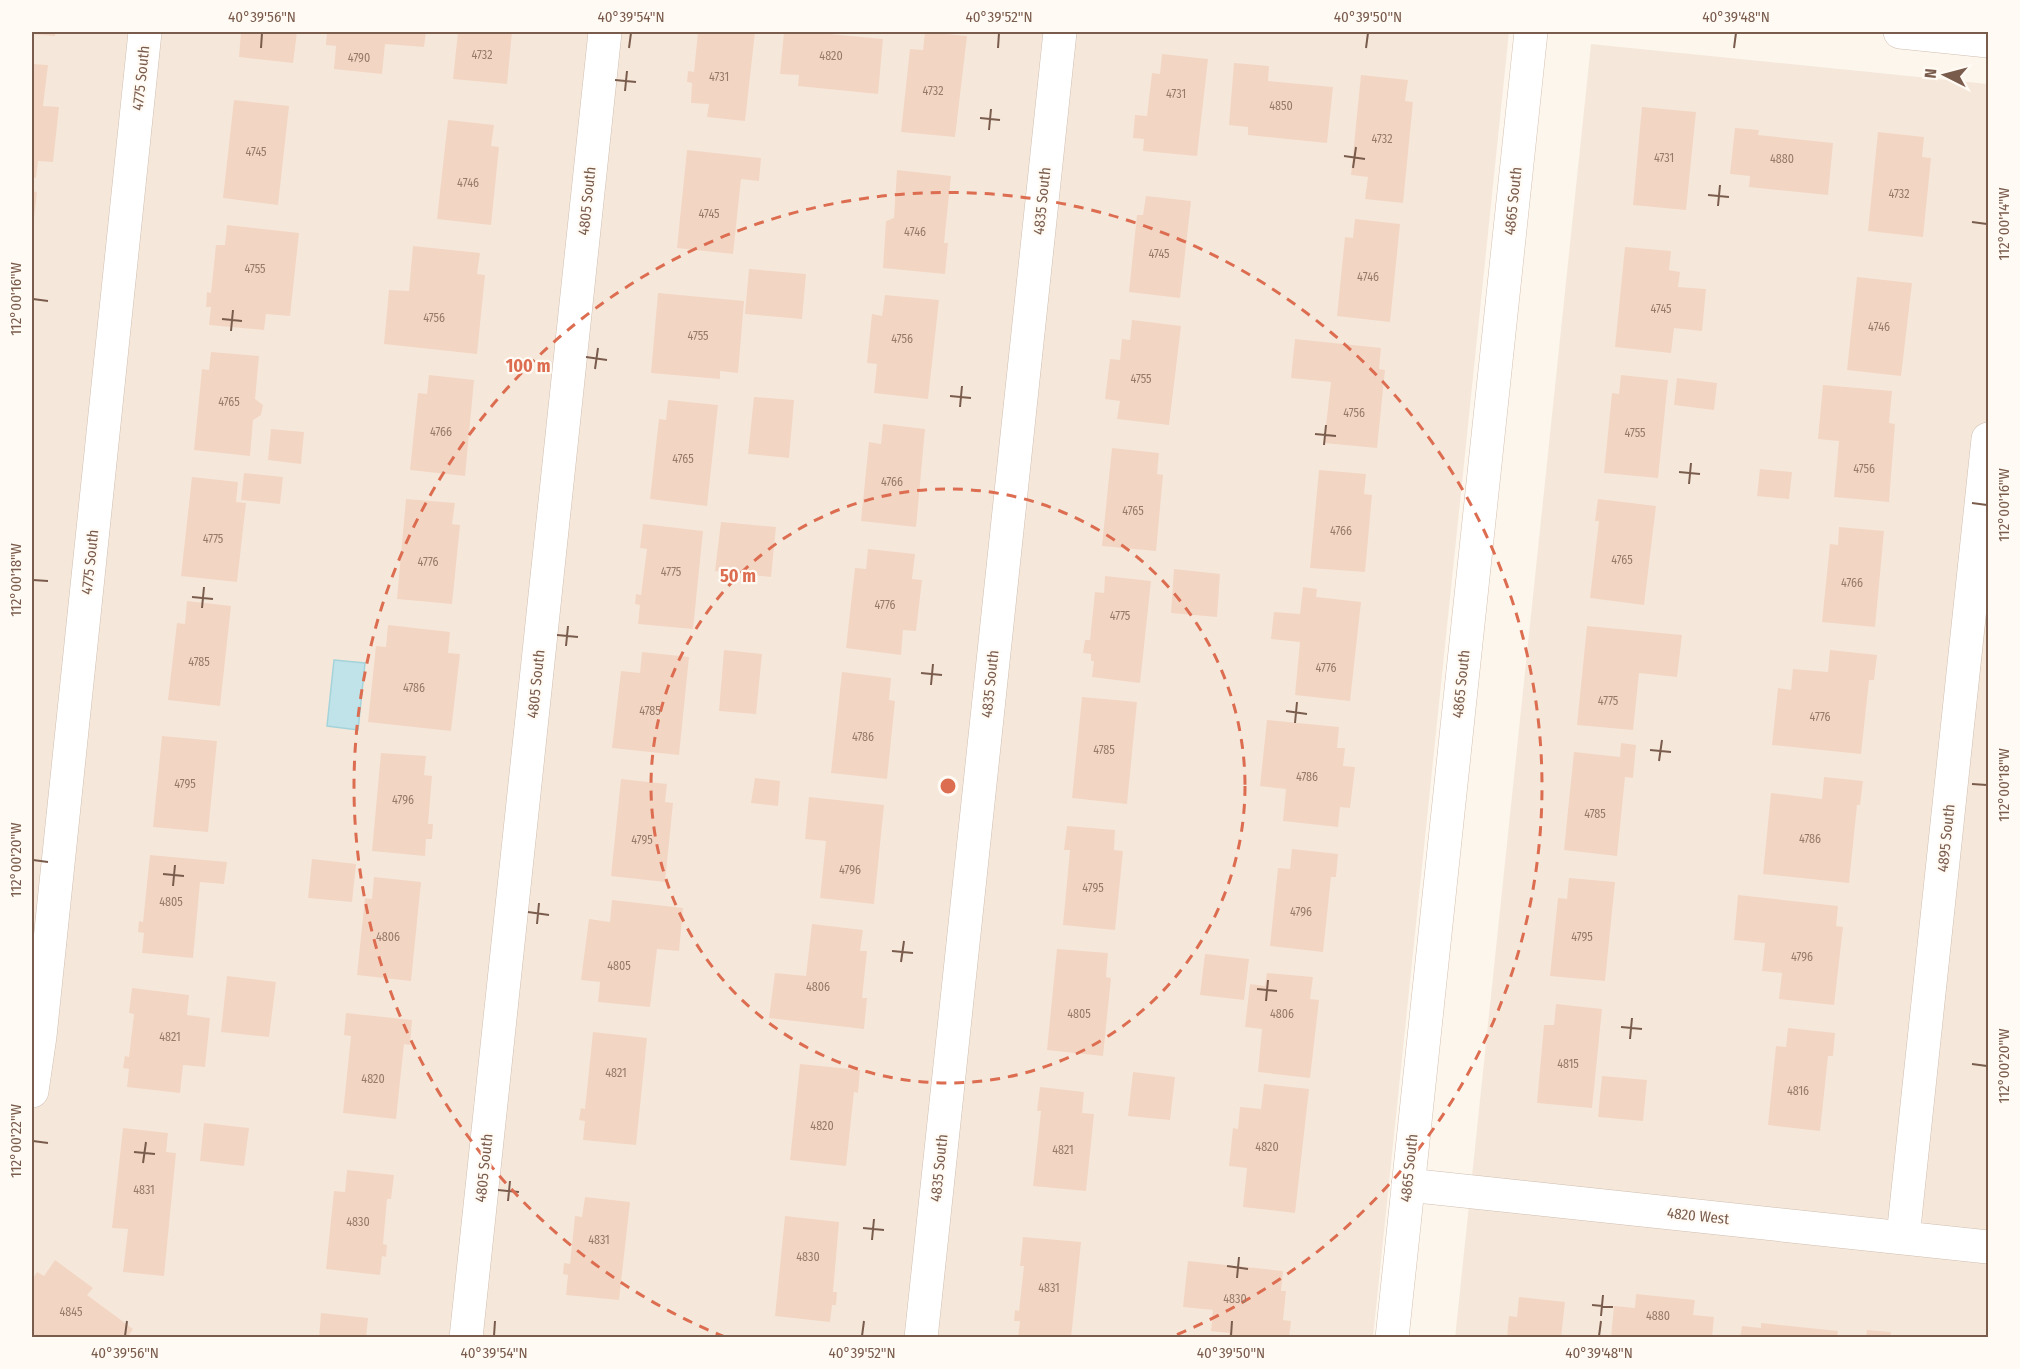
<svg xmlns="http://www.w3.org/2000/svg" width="2020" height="1369" viewBox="0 0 2020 1369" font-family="'Fira Sans Condensed',sans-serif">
	<rect width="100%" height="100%" fill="#fdf6ec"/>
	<path fill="#f5e8da" d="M 32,32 L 1509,32 L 1373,1337 L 32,1337 Z
		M 1591,44 L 1988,84 L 1988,1337 L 1455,1338 Z"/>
	<path fill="#bfe3e8" stroke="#a5d3da" stroke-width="1.5" d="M 334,660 L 365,663 L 358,730 L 327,726 Z"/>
	<path fill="#f3d5c3" d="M 32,32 L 55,32 L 55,36 L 32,34 Z
		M 241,32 L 297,32 L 293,63 L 239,57 Z
		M 327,32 L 426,32 L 424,47 L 385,44 L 382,74 L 334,69 L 336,46 L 326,45 Z
		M 458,32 L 512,32 L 507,84 L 453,79 Z
		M 698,32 L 755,32 L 745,121 L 707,117 L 709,104 L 691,103 L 692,83 L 687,82 L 688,71 L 694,72 Z
		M 784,32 L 808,32 L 883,39 L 878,94 L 798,86 L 799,75 L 780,74 Z
		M 925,32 L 967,36 L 955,137 L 901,132 L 910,49 L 923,50 Z
		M 1162,54 L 1208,59 L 1197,156 L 1143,151 L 1144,139 L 1133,138 L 1135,115 L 1147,116 L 1152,73 L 1160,74 Z
		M 1234,63 L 1269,66 L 1268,81 L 1333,87 L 1327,143 L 1248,135 L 1248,127 L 1229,125 Z
		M 32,64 L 48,65 L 43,106 L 59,107 L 53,162 L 38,161 L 36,178 L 32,177 Z
		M 1361,75 L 1408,80 L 1405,101 L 1413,102 L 1403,203 L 1365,199 L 1368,177 L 1351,175 Z
		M 234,100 L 289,106 L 278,205 L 223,198 Z
		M 1642,107 L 1696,112 L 1686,210 L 1633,205 Z
		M 448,120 L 494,125 L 491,146 L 499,147 L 491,225 L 437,219 Z
		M 1735,128 L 1759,130 L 1758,135 L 1833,143 L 1828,195 L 1749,187 L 1750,176 L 1730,174 Z
		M 1878,132 L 1924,137 L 1922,157 L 1931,158 L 1923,237 L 1868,231 Z
		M 687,150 L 761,158 L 759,181 L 741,179 L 733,254 L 677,248 Z
		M 897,170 L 951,176 L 944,243 L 948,243 L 945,274 L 883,268 L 886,221 L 894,218 Z
		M 32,191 L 37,192 L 33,227 L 32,227 Z
		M 1146,196 L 1191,201 L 1180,298 L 1129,292 L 1137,215 L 1143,215 Z
		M 1355,219 L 1400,224 L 1390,322 L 1337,316 L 1345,237 L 1353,238 Z
		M 227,225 L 299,233 L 290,316 L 266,314 L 264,330 L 209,325 L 211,307 L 206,307 L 207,292 L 211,293 L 216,245 L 225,245 Z
		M 413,246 L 480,253 L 477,274 L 485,275 L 477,354 L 384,344 L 389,290 L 409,291 Z
		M 1625,247 L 1671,251 L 1669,270 L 1680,272 L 1678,287 L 1706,289 L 1702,331 L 1674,328 L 1671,353 L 1615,347 Z
		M 749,269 L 806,274 L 802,319 L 745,314 Z
		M 1857,277 L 1912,283 L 1901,376 L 1847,370 Z
		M 658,293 L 744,301 L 738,373 L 720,371 L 720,379 L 651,373 Z
		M 885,295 L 939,300 L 928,399 L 874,393 L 877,364 L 867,363 L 872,314 L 882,316 Z
		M 1132,320 L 1181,326 L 1169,425 L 1117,419 L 1120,401 L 1105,399 L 1110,359 L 1120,360 L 1122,339 L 1130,340 Z
		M 1295,339 L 1381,348 L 1379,369 L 1385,370 L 1377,448 L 1324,443 L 1331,382 L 1291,378 Z
		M 211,352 L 259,356 L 255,399 L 263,405 L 261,415 L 253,420 L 250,456 L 194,450 L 202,369 L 209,370 Z
		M 429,375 L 474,380 L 465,476 L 410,470 L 418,393 L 427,394 Z
		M 1621,375 L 1668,380 L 1658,478 L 1604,473 L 1612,393 L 1619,394 Z
		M 1677,378 L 1717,383 L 1714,410 L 1674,405 Z
		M 1823,385 L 1892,391 L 1889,423 L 1895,424 L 1889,502 L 1834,497 L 1839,441 L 1818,439 Z
		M 754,397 L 794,400 L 789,458 L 748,454 Z
		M 668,400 L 718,405 L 707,506 L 650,499 L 659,419 L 666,420 Z
		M 883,424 L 925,429 L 916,527 L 861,521 L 869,442 L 881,444 Z
		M 271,429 L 304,432 L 301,464 L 268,460 Z
		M 1112,448 L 1159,453 L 1157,474 L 1163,475 L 1156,551 L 1102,546 Z
		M 1760,469 L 1792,472 L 1789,499 L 1757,496 Z
		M 1319,470 L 1366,474 L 1364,494 L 1372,495 L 1365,572 L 1310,568 Z
		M 244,473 L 283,477 L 280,504 L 241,500 Z
		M 192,477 L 238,482 L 236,502 L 246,503 L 237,582 L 181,576 Z
		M 406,499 L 455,503 L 452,524 L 460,525 L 452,604 L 397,599 Z
		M 1598,499 L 1656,506 L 1644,605 L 1590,598 L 1599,521 L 1595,521 Z
		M 721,522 L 776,527 L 771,577 L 715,571 Z
		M 643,524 L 703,531 L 693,629 L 638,624 L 640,605 L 635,604 L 636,594 L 641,595 L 647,549 L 640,548 Z
		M 1839,527 L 1884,531 L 1875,627 L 1822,622 L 1830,544 L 1838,545 Z
		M 868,549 L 915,554 L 912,579 L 922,580 L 916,631 L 903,630 L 901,655 L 846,648 L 855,568 L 866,569 Z
		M 1174,569 L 1220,574 L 1217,617 L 1171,613 Z
		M 1105,576 L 1151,581 L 1140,683 L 1092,677 L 1094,661 L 1091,661 L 1091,654 L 1083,653 L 1085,640 L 1090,640 L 1095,592 L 1104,593 Z
		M 1303,587 L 1317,589 L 1316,597 L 1361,602 L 1350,701 L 1295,695 L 1300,642 L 1271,639 L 1274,612 L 1300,614 Z
		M 187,601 L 231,606 L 220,706 L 168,700 L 177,623 L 185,624 Z
		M 388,625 L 450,632 L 448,653 L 460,654 L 451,731 L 368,722 L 376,646 L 386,647 Z
		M 1587,626 L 1682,635 L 1677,677 L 1639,673 L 1633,730 L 1577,725 Z
		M 724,650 L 762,654 L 756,714 L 719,711 Z
		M 1830,650 L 1877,655 L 1874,680 L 1869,680 L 1861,754 L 1772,745 L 1778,688 L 1791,690 L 1793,669 L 1828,672 Z
		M 642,652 L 689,657 L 679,755 L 612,748 L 621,671 L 640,673 Z
		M 842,672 L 891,678 L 889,700 L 895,701 L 887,779 L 831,773 Z
		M 1082,697 L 1137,702 L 1127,804 L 1072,798 Z
		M 1267,720 L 1339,727 L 1337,748 L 1345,748 L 1343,766 L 1355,767 L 1350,808 L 1340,807 L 1338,827 L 1283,821 L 1286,789 L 1260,786 Z
		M 162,736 L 217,741 L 208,832 L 153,827 Z
		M 1621,743 L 1636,745 L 1633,778 L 1625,777 L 1617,856 L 1564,850 L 1574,752 L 1620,757 Z
		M 381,753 L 426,756 L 424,775 L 432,776 L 428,824 L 433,824 L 432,839 L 426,839 L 425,856 L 372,851 Z
		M 1824,777 L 1863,781 L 1860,805 L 1857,805 L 1849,883 L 1763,874 L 1771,793 L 1822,799 Z
		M 755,778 L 780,781 L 778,806 L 751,803 Z
		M 621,779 L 667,784 L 665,802 L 673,803 L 665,882 L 611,876 Z
		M 809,797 L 884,805 L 874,904 L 820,898 L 826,841 L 805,839 Z
		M 1067,826 L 1115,830 L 1114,850 L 1123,851 L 1115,930 L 1063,925 L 1070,850 L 1064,850 Z
		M 1292,849 L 1338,854 L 1336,877 L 1331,877 L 1323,952 L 1270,946 L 1278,868 L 1290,869 Z
		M 150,855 L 227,862 L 224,884 L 200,882 L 193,958 L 142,953 L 144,933 L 138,932 L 139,921 L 143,922 Z
		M 312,859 L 356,864 L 352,902 L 308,898 Z
		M 374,877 L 421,882 L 411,981 L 357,975 L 365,898 L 372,899 Z
		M 1569,878 L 1615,882 L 1605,981 L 1550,976 L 1558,898 L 1567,899 Z
		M 1738,895 L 1838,906 L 1836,926 L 1843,927 L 1834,1005 L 1779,999 L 1782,973 L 1762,971 L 1765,943 L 1734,940 Z
		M 612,900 L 683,908 L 679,951 L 657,949 L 650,1007 L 598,1002 L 600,982 L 581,980 L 589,919 L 610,922 Z
		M 812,924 L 863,930 L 860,951 L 867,951 L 862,998 L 867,998 L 864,1029 L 769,1018 L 775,973 L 806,976 Z
		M 1057,949 L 1108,953 L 1106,977 L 1111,978 L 1103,1056 L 1047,1050 Z
		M 1205,954 L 1249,959 L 1244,1000 L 1200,995 Z
		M 1267,973 L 1313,977 L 1310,999 L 1319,1000 L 1310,1078 L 1258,1072 L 1262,1029 L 1245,1027 L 1250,984 L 1265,986 Z
		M 227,976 L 276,982 L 269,1037 L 221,1032 Z
		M 132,988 L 189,995 L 187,1015 L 210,1018 L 205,1067 L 183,1065 L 180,1093 L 127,1087 L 129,1069 L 123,1068 L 125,1056 L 129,1057 L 134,1014 L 129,1013 Z
		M 1556,1004 L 1602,1009 L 1592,1108 L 1537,1103 L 1544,1025 L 1554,1025 Z
		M 346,1013 L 412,1020 L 410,1045 L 404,1044 L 396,1119 L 343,1113 L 351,1036 L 344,1035 Z
		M 1788,1028 L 1835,1033 L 1833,1056 L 1828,1056 L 1820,1131 L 1768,1125 L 1776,1046 L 1786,1047 Z
		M 593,1032 L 647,1038 L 636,1145 L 583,1140 L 585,1121 L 579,1120 L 581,1108 L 585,1109 Z
		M 800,1064 L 860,1070 L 858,1093 L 854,1092 L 846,1166 L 790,1160 Z
		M 1133,1072 L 1175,1077 L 1170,1120 L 1128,1116 Z
		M 1602,1076 L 1647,1080 L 1643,1121 L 1598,1117 Z
		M 1264,1084 L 1309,1089 L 1295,1213 L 1243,1207 L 1247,1168 L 1229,1166 L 1233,1128 L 1238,1129 L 1240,1107 L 1261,1109 Z
		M 1040,1087 L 1084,1092 L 1082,1113 L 1094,1114 L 1086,1191 L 1033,1186 L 1041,1111 L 1037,1111 Z
		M 204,1123 L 249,1128 L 244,1166 L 200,1161 Z
		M 123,1128 L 168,1133 L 166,1152 L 176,1153 L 164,1276 L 123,1272 L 128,1229 L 112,1228 Z
		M 347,1170 L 394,1175 L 391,1199 L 387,1199 L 383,1244 L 387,1245 L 386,1257 L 382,1256 L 380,1275 L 326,1269 L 334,1191 L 345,1192 Z
		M 585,1197 L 630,1202 L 619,1300 L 566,1295 L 568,1275 L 563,1274 L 564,1263 L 570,1264 L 575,1216 L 582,1217 Z
		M 785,1216 L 839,1222 L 833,1292 L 837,1292 L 836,1305 L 832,1305 L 830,1322 L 775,1316 Z
		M 1023,1237 L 1081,1242 L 1071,1338 L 1018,1338 L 1020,1321 L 1014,1321 L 1015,1310 L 1019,1311 L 1024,1266 L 1020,1266 Z
		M 55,1260 L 93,1288 L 87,1295 L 133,1329 L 127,1338 L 32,1338 L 32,1280 L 37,1272 L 44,1276 Z
		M 1188,1261 L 1283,1271 L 1281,1291 L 1286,1291 L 1283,1320 L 1291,1321 L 1289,1338 L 1228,1338 L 1229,1333 L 1211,1331 L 1213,1310 L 1183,1307 Z
		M 1636,1294 L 1695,1300 L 1693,1315 L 1714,1317 L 1712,1338 L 1611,1338 L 1614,1306 L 1635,1308 Z
		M 1519,1297 L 1565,1302 L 1561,1338 L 1507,1338 L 1509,1316 L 1517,1317 Z
		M 321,1313 L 368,1318 L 366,1338 L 319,1338 Z
		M 1761,1323 L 1838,1331 L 1837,1338 L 1740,1338 L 1742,1326 L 1761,1328 Z
		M 1867,1330 L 1891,1332 L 1890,1338 L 1866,1338 Z"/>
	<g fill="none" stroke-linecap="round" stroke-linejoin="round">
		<defs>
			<path id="street" d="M 1900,32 L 1988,41
				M 32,1091 L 40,1036 L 145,32
				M 1408,1185 L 1988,1247
				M 1903,1237 L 1988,439
				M 466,1338 L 605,32
				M 921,1338 L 1060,32"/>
			<path id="secondary" d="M 1392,1338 L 1531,32"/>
		</defs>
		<use href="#street" stroke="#d1beb0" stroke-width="34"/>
		<use href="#secondary" stroke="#d6c0b0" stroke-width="34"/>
		<use href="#street" stroke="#fff" stroke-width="33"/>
		<use href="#secondary" stroke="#fff" stroke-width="33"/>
	</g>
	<path fill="none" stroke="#7a5c4d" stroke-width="2" d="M 261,48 L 262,33M 629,48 L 631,33M 998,48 L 999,33M 1366,48 L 1368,33M 1734,48 L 1736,33M 615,80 L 636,82M 625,91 L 627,71M 980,118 L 1000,120M 989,130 L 991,109M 1344,156 L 1365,159M 1353,168 L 1356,147M 1708,195 L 1729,197M 1718,206 L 1720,185M 1972,222 L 1987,224M 33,299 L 48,301M 222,319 L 242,321M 231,331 L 233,310M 586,357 L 607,360M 595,369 L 598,348M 950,396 L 971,398M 960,407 L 962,386M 1315,434 L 1336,436M 1324,445 L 1326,425M 1679,472 L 1700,474M 1689,484 L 1691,463M 1972,503 L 1987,505M 33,580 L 48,581M 192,597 L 213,599M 202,608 L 204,587M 557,635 L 578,637M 566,646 L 568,626M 921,673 L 942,675M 931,685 L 933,664M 1286,711 L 1307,714M 1295,723 L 1297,702M 1650,750 L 1671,752M 1659,761 L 1662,740M 1972,784 L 1987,785M 33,860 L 48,862M 163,874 L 184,876M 173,886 L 175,865M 528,912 L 549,915M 537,924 L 539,903M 892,951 L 913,953M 901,962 L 904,941M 1257,989 L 1277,991M 1266,1001 L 1268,980M 1621,1027 L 1642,1029M 1630,1039 L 1632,1018M 1972,1064 L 1987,1066M 33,1141 L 48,1143M 134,1152 L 155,1154M 143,1163 L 146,1142M 498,1190 L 519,1192M 508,1201 L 510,1181M 863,1228 L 884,1230M 872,1240 L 874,1219M 1227,1266 L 1248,1269M 1237,1278 L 1239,1257M 1592,1305 L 1613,1307M 1601,1316 L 1603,1295M 125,1336 L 127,1321M 494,1336 L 495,1321M 862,1336 L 864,1321M 1231,1336 L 1232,1321M 1599,1336 L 1601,1321"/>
	<g fill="none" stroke="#dc6d51" stroke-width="3" stroke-dasharray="10 8">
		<circle cx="948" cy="786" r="297"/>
		<path d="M725 1337A594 594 0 1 1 1171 1337"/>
	</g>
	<g text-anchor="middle" stroke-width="4.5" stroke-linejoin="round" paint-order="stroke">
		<g font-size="12" fill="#987a6a">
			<text x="482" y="59">4732</text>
			<text x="831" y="60">4820</text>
			<text x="359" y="62">4790</text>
			<text x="719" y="81">4731</text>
			<text x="933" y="95">4732</text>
			<text x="1176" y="98">4731</text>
			<text x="1281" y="110">4850</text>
			<text x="1382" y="143">4732</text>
			<text x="256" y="156">4745</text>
			<text x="1664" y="162">4731</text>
			<text x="1782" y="163">4880</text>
			<text x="468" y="187">4746</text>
			<text x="1899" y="198">4732</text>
			<text x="709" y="218">4745</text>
			<text x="915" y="236">4746</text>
			<text x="1159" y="258">4745</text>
			<text x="255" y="273">4755</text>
			<text x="1368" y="281">4746</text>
			<text x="1661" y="313">4745</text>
			<text x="434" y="322">4756</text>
			<text x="1879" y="331">4746</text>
			<text x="698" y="340">4755</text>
			<text x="902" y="343">4756</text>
			<text x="1141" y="383">4755</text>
			<text x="229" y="406">4765</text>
			<text x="1354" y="417">4756</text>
			<text x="441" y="436">4766</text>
			<text x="1635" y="437">4755</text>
			<text x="683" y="463">4765</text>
			<text x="1864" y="473">4756</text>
			<text x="892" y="486">4766</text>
			<text x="1133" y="515">4765</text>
			<text x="1341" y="535">4766</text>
			<text x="213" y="543">4775</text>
			<text x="1622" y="564">4765</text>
			<text x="428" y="566">4776</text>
			<text x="671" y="576">4775</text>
			<text x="1852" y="587">4766</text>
			<text x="885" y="609">4776</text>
			<text x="1120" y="620">4775</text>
			<text x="199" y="666">4785</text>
			<text x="1326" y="672">4776</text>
			<text x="414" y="692">4786</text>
			<text x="1608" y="705">4775</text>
			<text x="650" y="715">4785</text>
			<text x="1820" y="721">4776</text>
			<text x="863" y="741">4786</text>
			<text x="1104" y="754">4785</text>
			<text x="1307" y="781">4786</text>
			<text x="185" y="788">4795</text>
			<text x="403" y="804">4796</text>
			<text x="1595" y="818">4785</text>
			<text x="1810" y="843">4786</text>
			<text x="642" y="844">4795</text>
			<text x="850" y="874">4796</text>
			<text x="1093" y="892">4795</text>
			<text x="171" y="906">4805</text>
			<text x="1301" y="916">4796</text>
			<text x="388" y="941">4806</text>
			<text x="1582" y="941">4795</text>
			<text x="1802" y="961">4796</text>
			<text x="619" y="970">4805</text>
			<text x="818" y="991">4806</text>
			<text x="1079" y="1018">4805</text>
			<text x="1282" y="1018">4806</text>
			<text x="170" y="1041">4821</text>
			<text x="1568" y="1068">4815</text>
			<text x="616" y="1077">4821</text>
			<text x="373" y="1083">4820</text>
			<text x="1798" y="1095">4816</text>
			<text x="822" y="1130">4820</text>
			<text x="1267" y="1151">4820</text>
			<text x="1063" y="1154">4821</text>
			<text x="144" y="1194">4831</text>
			<text x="358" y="1226">4830</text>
			<text x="599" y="1244">4831</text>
			<text x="808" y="1261">4830</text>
			<text x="1049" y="1292">4831</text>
			<text x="1235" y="1303">4830</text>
			<text x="71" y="1316">4845</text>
			<text x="1658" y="1320">4880</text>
		</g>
		<g font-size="15" fill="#7a5c4d" stroke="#fffaf3">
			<text transform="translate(141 78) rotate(-84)" y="5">4775 South</text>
			<text transform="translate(587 201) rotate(-84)" y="5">4805 South</text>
			<text transform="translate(1042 201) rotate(-84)" y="5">4835 South</text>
			<text transform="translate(1513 201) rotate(-84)" y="5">4865 South</text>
			<text transform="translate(90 562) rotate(-84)" y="5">4775 South</text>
			<text transform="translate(536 684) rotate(-84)" y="5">4805 South</text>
			<text transform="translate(990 684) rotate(-84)" y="5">4835 South</text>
			<text transform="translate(1461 684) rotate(-84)" y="5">4865 South</text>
			<text transform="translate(1946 838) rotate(-84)" y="5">4895 South</text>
			<text transform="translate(484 1168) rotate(-84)" y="5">4805 South</text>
			<text transform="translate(939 1168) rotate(-84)" y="5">4835 South</text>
			<text transform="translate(1409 1168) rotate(-84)" y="5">4865 South</text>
			<text transform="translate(1698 1216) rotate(6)" y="5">4820 West</text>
		</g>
	</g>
	<circle cx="948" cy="786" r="9" fill="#dc6d51" stroke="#fffaf3" stroke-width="3"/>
	<g font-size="18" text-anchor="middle" font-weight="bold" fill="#dc6d51" stroke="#fffaf3" stroke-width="4.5" stroke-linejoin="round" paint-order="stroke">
		<text x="528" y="372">100 m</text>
		<text x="738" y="582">50 m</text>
	</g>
	<rect width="2020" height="1369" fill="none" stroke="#fffaf3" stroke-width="66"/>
	<g transform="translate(1945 75) rotate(276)" stroke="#fffaf3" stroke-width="4.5" paint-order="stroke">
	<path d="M0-4.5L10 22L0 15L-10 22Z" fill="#7a5c4d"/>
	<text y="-9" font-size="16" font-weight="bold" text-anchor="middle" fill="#7a5c4d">N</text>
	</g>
	<rect x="33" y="33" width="1954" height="1303" fill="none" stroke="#7a5c4d" stroke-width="2"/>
	<g font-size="15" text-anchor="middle" fill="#7a5c4d">
		<text x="262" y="22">40°39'56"N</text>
		<text x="631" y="22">40°39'54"N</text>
		<text x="999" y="22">40°39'52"N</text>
		<text x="1368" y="22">40°39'50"N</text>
		<text x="1736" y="22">40°39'48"N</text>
		<text transform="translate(2004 224) rotate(-90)" y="5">112°00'14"W</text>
		<text transform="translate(16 299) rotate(-90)" y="5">112°00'16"W</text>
		<text transform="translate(2004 505) rotate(-90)" y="5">112°00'16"W</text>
		<text transform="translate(16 580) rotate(-90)" y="5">112°00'18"W</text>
		<text transform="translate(2004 785) rotate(-90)" y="5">112°00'18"W</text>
		<text transform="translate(16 860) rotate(-90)" y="5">112°00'20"W</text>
		<text transform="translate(2004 1066) rotate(-90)" y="5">112°00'20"W</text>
		<text transform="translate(16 1141) rotate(-90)" y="5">112°00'22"W</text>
		<text x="125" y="1358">40°39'56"N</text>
		<text x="494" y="1358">40°39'54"N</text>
		<text x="862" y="1358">40°39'52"N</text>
		<text x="1231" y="1358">40°39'50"N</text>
		<text x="1599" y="1358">40°39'48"N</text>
	</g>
</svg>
